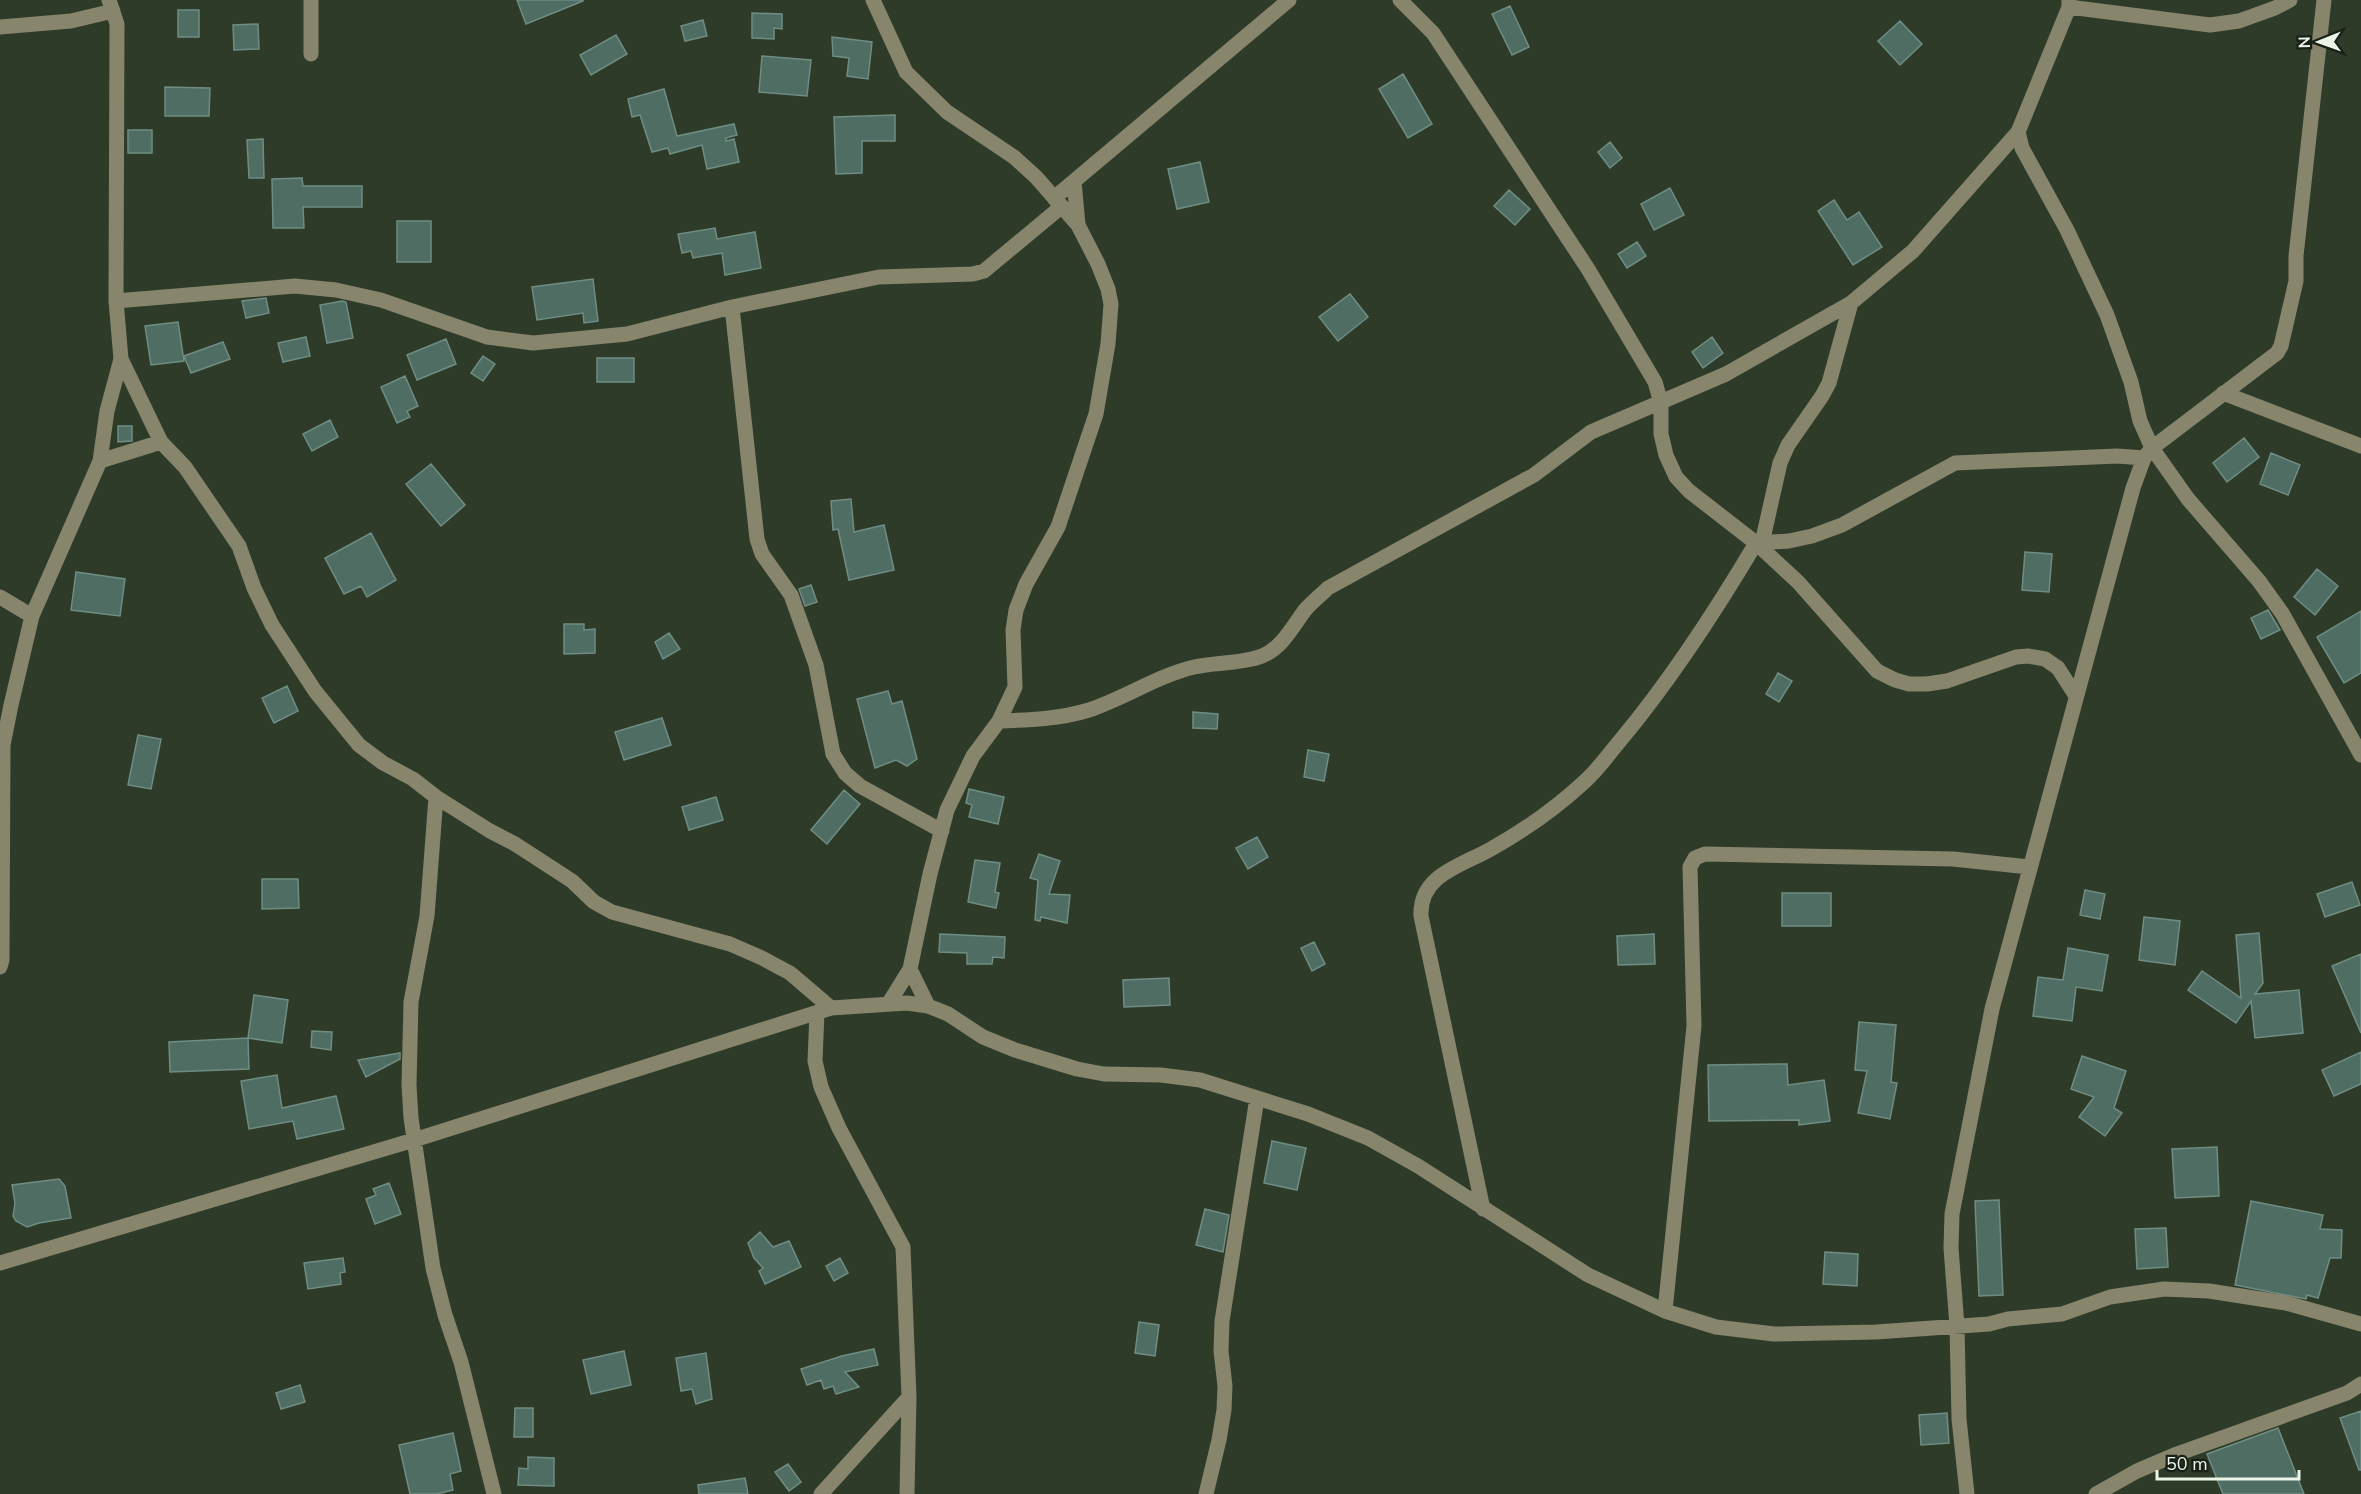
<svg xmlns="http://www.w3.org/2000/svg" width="2361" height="1494" viewBox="0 0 2361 1494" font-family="'Nunito Sans',sans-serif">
	<rect width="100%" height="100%" fill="#2d3b28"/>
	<path fill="#4f6d63" stroke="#6f8d83" stroke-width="1.5" d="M 517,0 L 583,0 L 583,1 L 526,24 Z
		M 1510,6 L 1529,47 L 1512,55 L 1492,14 Z
		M 178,10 L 199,10 L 199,37 L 178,37 Z
		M 752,13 L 782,14 L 782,29 L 774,28 L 774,39 L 752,38 Z
		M 703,20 L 707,36 L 685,41 L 681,26 Z
		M 1900,21 L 1922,44 L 1900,65 L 1878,41 Z
		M 258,24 L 259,49 L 234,50 L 233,25 Z
		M 616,35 L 627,54 L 591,75 L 580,55 Z
		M 832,37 L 872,42 L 868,79 L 847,76 L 849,58 L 833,56 Z
		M 762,56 L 811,60 L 807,96 L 759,92 Z
		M 1403,74 L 1432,124 L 1408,138 L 1379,89 Z
		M 165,87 L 210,88 L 209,116 L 165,116 Z
		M 664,89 L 677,136 L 734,124 L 737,135 L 726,138 L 726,141 L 734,139 L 739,162 L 707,169 L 702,145 L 670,154 L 668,148 L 652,152 L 640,115 L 632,117 L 628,99 Z
		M 895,115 L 895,141 L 862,141 L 862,173 L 836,174 L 834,117 Z
		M 128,130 L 152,130 L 152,153 L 128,153 Z
		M 263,139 L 264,178 L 249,178 L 247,140 Z
		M 1610,142 L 1622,158 L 1610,168 L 1598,152 Z
		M 1200,162 L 1209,202 L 1177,209 L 1168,169 Z
		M 302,178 L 303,186 L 362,186 L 362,207 L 303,207 L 304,228 L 273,228 L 272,179 Z
		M 1670,188 L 1684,215 L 1654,230 L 1641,204 Z
		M 1509,190 L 1530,209 L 1515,225 L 1494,206 Z
		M 1834,200 L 1847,220 L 1859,212 L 1882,247 L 1853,265 L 1818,211 Z
		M 397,221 L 431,221 L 431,262 L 397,262 Z
		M 715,228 L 717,239 L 755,232 L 761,268 L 725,275 L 722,253 L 693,258 L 691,251 L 682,253 L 678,234 Z
		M 1637,242 L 1646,256 L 1627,268 L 1618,254 Z
		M 593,279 L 598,321 L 584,323 L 583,313 L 537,320 L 532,287 Z
		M 1350,294 L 1368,317 L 1338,341 L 1319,317 Z
		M 266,298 L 269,313 L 246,318 L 242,301 Z
		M 342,301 L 346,302 L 353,338 L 327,343 L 320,305 Z
		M 178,322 L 184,361 L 151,365 L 145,326 Z
		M 306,337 L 310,356 L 283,362 L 278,343 Z
		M 1712,337 L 1723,353 L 1703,368 L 1692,352 Z
		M 446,339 L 456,364 L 417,380 L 407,355 Z
		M 223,342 L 230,359 L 191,373 L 184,356 Z
		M 483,356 L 495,364 L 483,381 L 471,373 Z
		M 597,358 L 634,358 L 634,382 L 597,382 Z
		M 405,376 L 418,406 L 407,411 L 410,417 L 397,423 L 381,387 Z
		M 330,420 L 338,437 L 312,451 L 303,434 Z
		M 118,426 L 132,426 L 132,441 L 118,442 Z
		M 2244,438 L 2259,457 L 2227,482 L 2213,463 Z
		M 2271,453 L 2300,465 L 2288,495 L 2260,484 Z
		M 431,464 L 465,505 L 441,526 L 406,484 Z
		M 851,499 L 854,532 L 884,525 L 894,570 L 849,580 L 838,529 L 833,530 L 831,501 Z
		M 371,533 L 396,580 L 367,597 L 361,586 L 344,594 L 325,558 Z
		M 2025,552 L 2052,554 L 2049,592 L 2022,590 Z
		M 2317,569 L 2338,586 L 2315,615 L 2294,597 Z
		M 76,572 L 125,579 L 120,616 L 71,610 Z
		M 811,585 L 817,602 L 805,606 L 799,589 Z
		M 2268,610 L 2280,630 L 2261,639 L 2251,618 Z
		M 2361,611 L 2361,673 L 2344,683 L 2317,637 Z
		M 564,624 L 584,624 L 584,630 L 595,629 L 595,653 L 564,654 Z
		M 669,633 L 680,649 L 663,659 L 655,642 Z
		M 1778,673 L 1792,681 L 1779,702 L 1766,694 Z
		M 287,686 L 298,711 L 274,723 L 262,698 Z
		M 888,691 L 892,704 L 902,701 L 917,759 L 907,766 L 896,760 L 875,768 L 857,699 Z
		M 1193,712 L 1218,714 L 1217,729 L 1193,728 Z
		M 662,718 L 671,745 L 624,760 L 615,732 Z
		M 138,735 L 161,739 L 151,789 L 128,785 Z
		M 1308,750 L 1329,754 L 1324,781 L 1304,777 Z
		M 969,789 L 1004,797 L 998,824 L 969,817 L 972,805 L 966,803 Z
		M 844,790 L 860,804 L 827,844 L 811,830 Z
		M 716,797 L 723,820 L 689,830 L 682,807 Z
		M 1257,837 L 1268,857 L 1248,869 L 1236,848 Z
		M 1039,854 L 1060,861 L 1049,894 L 1070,895 L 1067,923 L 1041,917 L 1040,921 L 1035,920 L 1038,880 L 1030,878 Z
		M 975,860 L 1000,863 L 995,892 L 999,893 L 996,908 L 968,902 Z
		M 262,879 L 298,879 L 299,908 L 262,909 Z
		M 2352,882 L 2360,905 L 2325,917 L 2317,894 Z
		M 2085,890 L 2105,894 L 2100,919 L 2080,915 Z
		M 1782,893 L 1831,893 L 1831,926 L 1782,926 Z
		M 2144,917 L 2180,921 L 2175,965 L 2139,960 Z
		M 2259,933 L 2263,983 L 2255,994 L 2299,990 L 2303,1033 L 2255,1038 L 2251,1001 L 2236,1023 L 2188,990 L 2202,971 L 2241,998 L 2236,935 Z
		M 940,934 L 1005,937 L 1004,958 L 993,957 L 992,964 L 967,964 L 967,953 L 939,952 Z
		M 1654,934 L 1655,964 L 1618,965 L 1617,936 Z
		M 1314,942 L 1325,964 L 1312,971 L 1301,948 Z
		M 2068,948 L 2108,955 L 2102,991 L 2076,987 L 2072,1021 L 2033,1016 L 2038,977 L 2063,980 Z
		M 2361,954 L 2361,1033 L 2332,966 Z
		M 1169,978 L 1170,1005 L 1124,1007 L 1123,980 Z
		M 254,995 L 288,1000 L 282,1043 L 248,1038 Z
		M 1859,1022 L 1896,1025 L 1891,1082 L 1897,1083 L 1890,1119 L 1858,1113 L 1867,1071 L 1855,1070 Z
		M 312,1031 L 332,1032 L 331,1050 L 311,1047 Z
		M 248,1038 L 249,1069 L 170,1072 L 169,1042 Z
		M 2361,1052 L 2361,1084 L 2334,1096 L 2322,1070 Z
		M 400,1053 L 400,1059 L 366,1077 L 358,1060 Z
		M 2082,1056 L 2126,1071 L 2114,1108 L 2122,1113 L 2105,1136 L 2079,1117 L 2094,1097 L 2071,1089 Z
		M 1787,1064 L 1788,1085 L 1824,1080 L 1830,1121 L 1799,1125 L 1799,1120 L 1709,1121 L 1708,1065 Z
		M 277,1075 L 282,1108 L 336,1096 L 344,1129 L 297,1139 L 293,1121 L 249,1129 L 241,1081 Z
		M 1272,1141 L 1306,1148 L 1297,1190 L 1264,1183 Z
		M 2217,1147 L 2219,1196 L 2175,1198 L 2172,1149 Z
		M 59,1179 L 65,1186 L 71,1218 L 39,1223 L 27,1227 L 16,1221 L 13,1216 L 15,1203 L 12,1185 Z
		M 389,1183 L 401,1214 L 375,1224 L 366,1199 L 376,1195 L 373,1189 Z
		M 1999,1200 L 2003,1295 L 1979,1296 L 1975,1201 Z
		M 2251,1201 L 2323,1215 L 2320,1229 L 2342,1230 L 2341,1258 L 2330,1258 L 2318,1298 L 2307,1295 L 2306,1299 L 2235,1285 Z
		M 1205,1209 L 1229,1215 L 1223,1252 L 1196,1245 Z
		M 2166,1228 L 2168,1267 L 2137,1269 L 2135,1229 Z
		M 760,1232 L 773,1247 L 789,1241 L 801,1267 L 765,1284 L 759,1271 L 763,1268 L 754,1258 L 748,1243 Z
		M 1825,1252 L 1858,1254 L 1857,1286 L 1823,1284 Z
		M 343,1258 L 345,1272 L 340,1273 L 341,1284 L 308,1289 L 304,1263 Z
		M 840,1258 L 848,1273 L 834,1281 L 826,1266 Z
		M 1139,1322 L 1159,1325 L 1155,1356 L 1135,1353 Z
		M 874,1349 L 878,1365 L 845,1372 L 859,1387 L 836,1394 L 833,1386 L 824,1389 L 821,1380 L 807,1385 L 801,1369 L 842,1356 Z
		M 624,1351 L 631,1385 L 591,1394 L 583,1360 Z
		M 706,1353 L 712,1399 L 696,1404 L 692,1389 L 681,1391 L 676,1358 Z
		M 300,1385 L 305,1402 L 281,1409 L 276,1393 Z
		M 515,1408 L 533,1408 L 533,1437 L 514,1437 Z
		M 2361,1411 L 2361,1470 L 2359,1470 L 2340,1418 Z
		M 1947,1413 L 1949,1443 L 1921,1445 L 1919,1415 Z
		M 2278,1428 L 2304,1494 L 2223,1494 L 2207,1454 Z
		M 453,1433 L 461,1471 L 450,1474 L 453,1490 L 437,1494 L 410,1494 L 399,1445 Z
		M 528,1457 L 554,1458 L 554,1486 L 518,1485 L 519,1468 L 528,1469 Z
		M 788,1464 L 801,1482 L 789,1491 L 775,1472 Z
		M 745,1478 L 748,1494 L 699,1494 L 698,1485 Z"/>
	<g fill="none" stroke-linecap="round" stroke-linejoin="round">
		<path stroke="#87856b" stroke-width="15" d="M 311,0 L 311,54
			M 873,0 L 906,72 L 947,112 L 1014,157 L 1036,177 L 1078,225 L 1098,264 L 1108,289 L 1111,304 L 1108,344 L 1096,414 L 1058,527 L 1026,584 L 1016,610 L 1013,630 L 1015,687 L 999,721 L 973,756 L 947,810 L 930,874 L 910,969 L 889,1003
			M 1400,0 L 1433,33 L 1588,269 L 1655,382 L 1661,403 L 1661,434 L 1666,455 L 1676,477 L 1689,491 L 1756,543 L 1798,582 L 1877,671 L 1895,680 L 1909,684 L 1927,684 L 1947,681 L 2016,657 L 2028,656 L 2045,659 L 2058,668 L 2076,696
			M 2069,0 L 2069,7 L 2018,132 L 2022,148 L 2067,230 L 2107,315 L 2131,382 L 2140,421 L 2152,448 L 2188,499 L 2259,581 L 2282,613 L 2361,755
			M 2069,7 L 2210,25 L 2239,21 L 2275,8 L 2290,0
			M 0,27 L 71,21 L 113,11
			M 1074,181 L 1078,225
			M 116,301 L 295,286 L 336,290 L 381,300 L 487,337 L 533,343 L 627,334 L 732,307 L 879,277 L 973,274 L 984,271 L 1061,207 L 1054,198 L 1289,0
			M 732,307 L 757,539 L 762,554 L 791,595 L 816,665 L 833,754 L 845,773 L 860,786 L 942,831
			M 121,359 L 161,442 L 185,467 L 239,546 L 254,588 L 272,625 L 315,691 L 359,745 L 383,763 L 413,779 L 436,797 L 490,831 L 515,844 L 572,881 L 594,902 L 612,912 L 730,944 L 762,958 L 790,973 L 831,1008
			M 2223,393 L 2361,446
			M 100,461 L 161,442
			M 1762,543 L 1780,463 L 1788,445 L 1822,396 L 1829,383 L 1851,303
			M 0,597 L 32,616
			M 999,721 C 1030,720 1060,719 1089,710 C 1125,698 1157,676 1194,667 C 1216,662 1241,664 1262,656 C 1282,648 1293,626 1305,610 C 1312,602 1321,595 1328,588 L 1534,475 L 1591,432 L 1726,374 L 1851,303 L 1913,251 L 2018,132
			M 436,797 L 427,916 L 411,1002 L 409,1085 L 411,1118 L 433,1268 L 445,1315 L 461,1362 L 494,1494
			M 0,967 L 2,960 L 3,745 L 11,705 L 32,616 L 100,461 L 107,411 L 121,359 L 116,301 L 117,24 L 109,0
			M 910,969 L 928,1006
			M 817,1013 L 815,1061 L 821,1087 L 839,1128 L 903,1247 L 909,1397 L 907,1494
			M 1483,1209 L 1421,916 C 1419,875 1461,866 1491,849 C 1523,831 1556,808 1583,783 C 1597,771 1608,755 1619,742 C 1671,680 1715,612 1756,543 L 1789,541 L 1812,536 L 1842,525 L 1955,463 L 2117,456 L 2144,458
			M 0,1263 L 414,1140 L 831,1008 L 907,1003 L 928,1006 L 948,1014 L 983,1037 L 1015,1050 L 1077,1069 L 1104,1074 L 1161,1075 L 1200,1080 L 1308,1114 L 1368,1138 L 1418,1166 L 1588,1275 L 1665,1311 L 1716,1327 L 1774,1334 L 1876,1332 L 1989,1324 L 2008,1319 L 2062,1314 L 2110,1297 L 2164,1289 L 2209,1291 L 2286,1303 L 2361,1324
			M 1665,1311 L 1694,1026 L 1690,867 L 1695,858 L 1705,854 L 1953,859 L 2029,867
			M 821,1494 L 909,1397
			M 1206,1494 L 1219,1440 L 1224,1410 L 1225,1386 L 1221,1351 L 1222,1321 L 1257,1098
			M 1967,1494 L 1959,1419 L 1957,1326 L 1951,1248 L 1952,1214 L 1992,1009 L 2133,488 L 2144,458 L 2152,448 L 2277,353 L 2281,346 L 2296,281 L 2296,256 L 2324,0
			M 2096,1494 L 2137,1471 L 2177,1454 L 2347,1393 L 2361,1384"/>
	</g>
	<g transform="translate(2319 42) rotate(269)" stroke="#192017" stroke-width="4.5" paint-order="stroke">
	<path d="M0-4.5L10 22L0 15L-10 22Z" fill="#ebf4e7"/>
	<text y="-9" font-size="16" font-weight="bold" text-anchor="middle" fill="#ebf4e7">N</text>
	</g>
	<path d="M2157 1470v9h142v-9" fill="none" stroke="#ebf4e7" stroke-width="3"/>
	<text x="2166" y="1470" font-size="18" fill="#ebf4e7" stroke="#192017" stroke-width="4.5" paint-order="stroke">50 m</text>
</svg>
